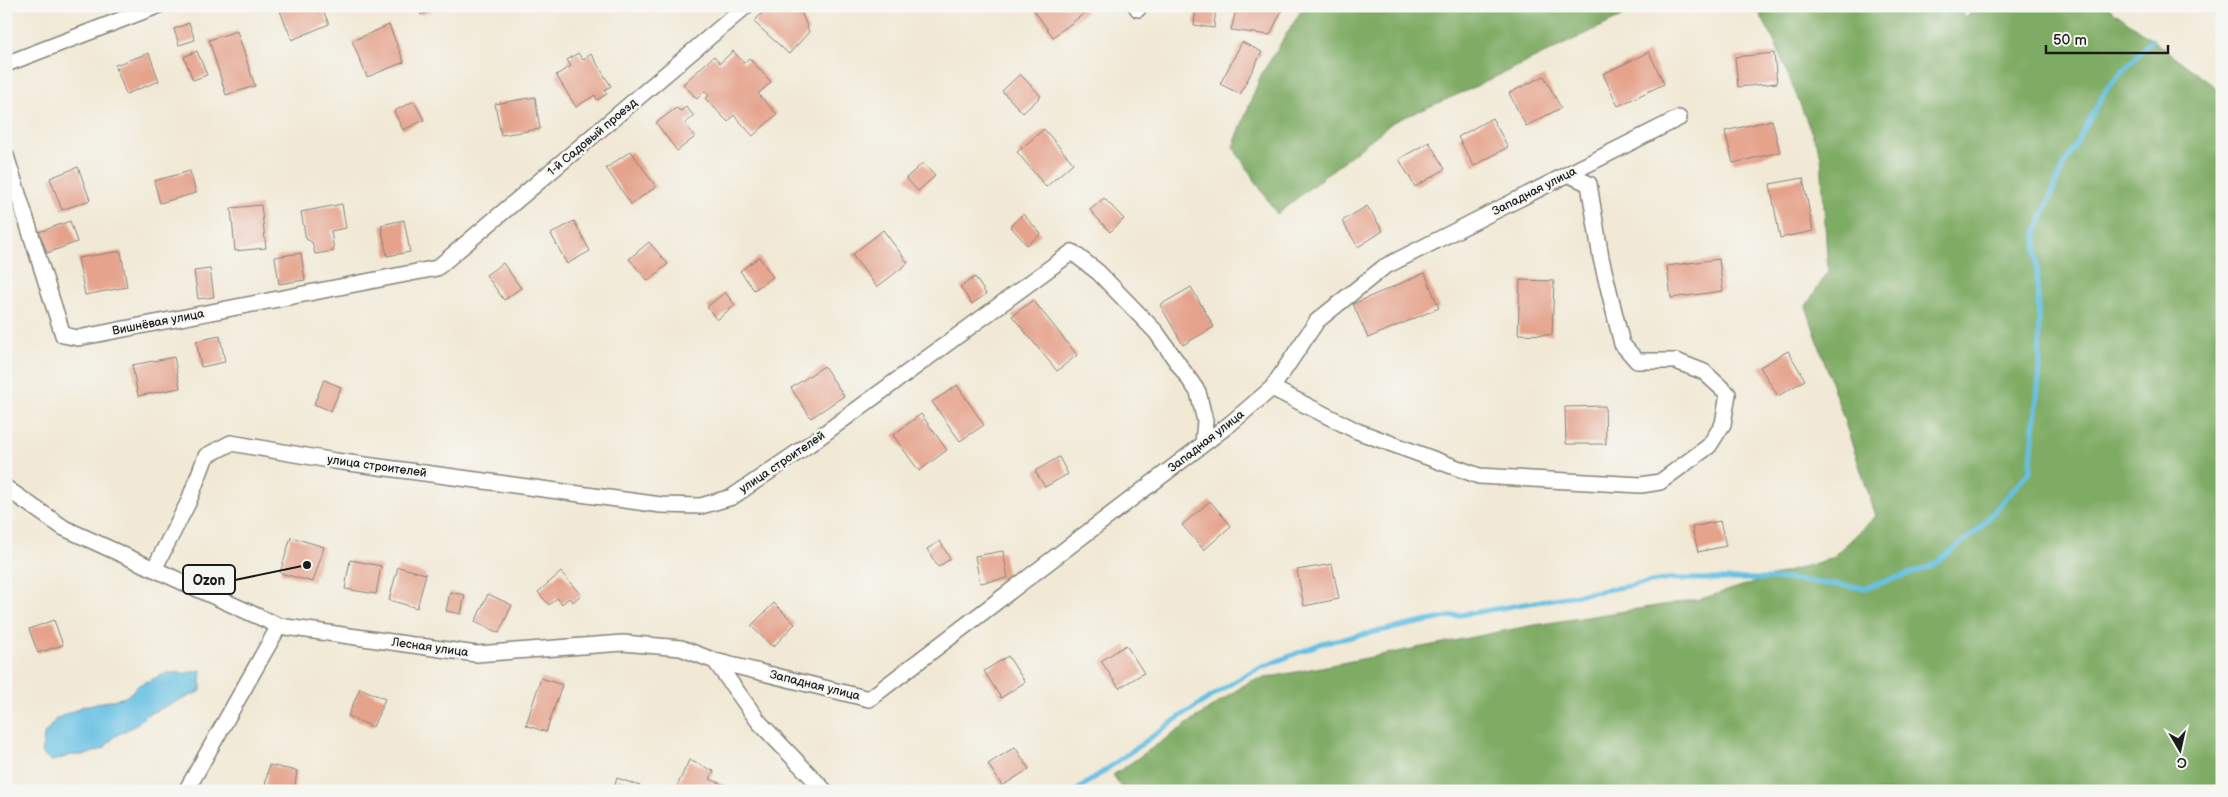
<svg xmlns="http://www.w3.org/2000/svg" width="2228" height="797" viewBox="0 0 2228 797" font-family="'Balsamiq Sans',sans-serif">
	<rect width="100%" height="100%" fill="#f6f6f2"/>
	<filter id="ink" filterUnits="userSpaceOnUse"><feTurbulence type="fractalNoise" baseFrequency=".02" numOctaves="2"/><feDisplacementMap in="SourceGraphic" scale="10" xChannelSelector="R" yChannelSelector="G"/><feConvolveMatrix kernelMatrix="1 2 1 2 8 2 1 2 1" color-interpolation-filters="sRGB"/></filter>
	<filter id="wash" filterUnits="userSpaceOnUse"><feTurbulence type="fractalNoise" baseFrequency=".0096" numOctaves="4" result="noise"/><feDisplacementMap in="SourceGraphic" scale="20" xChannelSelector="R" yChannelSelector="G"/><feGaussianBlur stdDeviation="1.12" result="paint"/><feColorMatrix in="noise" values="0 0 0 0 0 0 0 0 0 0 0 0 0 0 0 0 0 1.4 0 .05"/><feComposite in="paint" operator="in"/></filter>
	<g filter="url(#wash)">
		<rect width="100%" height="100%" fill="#f1e9d5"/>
		<path fill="#7fac65" stroke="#4e6440" d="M 1304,6 L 1644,6 L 1466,91 L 1393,122 L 1277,214 L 1233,147 L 1261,75 Z
			M 1756,6 L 1960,6 L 1965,17 L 1984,6 L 2106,6 L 2222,92 L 2222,791 L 1125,791 L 1113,775 L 1250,681 L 1529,626 L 1701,599 L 1832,558 L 1876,516 L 1806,306 L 1828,272 L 1821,156 L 1776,45 Z"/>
		<path fill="#65c0e3" stroke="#406e80" d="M 201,670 L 201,691 L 146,715 L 136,725 L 115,736 L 104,748 L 86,755 L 72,755 L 52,761 L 42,754 L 44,735 L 56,719 L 84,706 L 126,697 L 139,685 L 167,673 L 187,673 Z"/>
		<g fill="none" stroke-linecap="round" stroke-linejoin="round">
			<path stroke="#65c0e3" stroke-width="5" d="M 1076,791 L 1178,718 L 1248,673 L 1322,643 L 1443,618 L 1669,579 L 1786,579 L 1865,588 L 1930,567 L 1976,532 L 2030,471 L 2040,367 L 2036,232 L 2063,167 L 2108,87 L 2152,40"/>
		</g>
		<g id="blocks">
			<path fill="#e5a38c" d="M 278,6 L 321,6 L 329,24 L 292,40 Z
				M 418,6 L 442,6 L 421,15 Z
				M 768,6 L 794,6 L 802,14 L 809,32 L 789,54 L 754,22 Z
				M 1036,6 L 1082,6 L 1086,12 L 1053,37 L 1033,9 Z
				M 1196,6 L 1216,6 L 1214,28 L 1194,25 Z
				M 1237,6 L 1284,6 L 1270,35 L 1231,30 Z
				M 189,23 L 195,40 L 179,45 L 174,29 Z
				M 389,25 L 404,62 L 367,77 L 352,41 Z
				M 237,31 L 255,86 L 226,95 L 209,40 Z
				M 1242,42 L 1262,52 L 1240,94 L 1220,84 Z
				M 197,51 L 207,75 L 193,80 L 184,57 Z
				M 733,51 L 744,63 L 749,58 L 771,82 L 758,94 L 777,114 L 753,136 L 734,115 L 728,122 L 705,98 L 709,96 L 705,91 L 697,99 L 683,84 L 714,56 L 720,63 Z
				M 1649,52 L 1664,84 L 1618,106 L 1603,74 Z
				M 149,53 L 159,81 L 126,94 L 115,65 Z
				M 578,53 L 583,60 L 591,54 L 611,86 L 604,90 L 607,94 L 597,100 L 595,95 L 576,107 L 556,75 L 571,66 L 567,60 Z
				M 1774,53 L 1777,83 L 1738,87 L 1735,57 Z
				M 1020,74 L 1041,96 L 1023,113 L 1002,91 Z
				M 1544,76 L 1561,108 L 1526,126 L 1509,93 Z
				M 535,97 L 540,129 L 501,135 L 495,104 Z
				M 414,101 L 424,120 L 403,130 L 394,111 Z
				M 686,107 L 694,116 L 685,123 L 695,137 L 677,151 L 656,123 L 676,108 L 681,111 Z
				M 1492,118 L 1508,147 L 1474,166 L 1458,137 Z
				M 1772,120 L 1780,152 L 1733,163 L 1725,131 Z
				M 1044,129 L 1073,163 L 1046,187 L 1017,152 Z
				M 1429,142 L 1445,169 L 1415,187 L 1399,159 Z
				M 631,151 L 656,187 L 631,204 L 606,168 Z
				M 923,163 L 935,176 L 918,191 L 906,178 Z
				M 78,167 L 90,200 L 62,210 L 50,178 Z
				M 190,171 L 196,193 L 160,203 L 154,181 Z
				M 1803,178 L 1813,231 L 1780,238 L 1770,184 Z
				M 1104,198 L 1124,219 L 1110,232 L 1090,210 Z
				M 342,204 L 346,228 L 331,231 L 334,251 L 315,254 L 312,242 L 306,239 L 301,212 Z
				M 261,205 L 266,248 L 235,251 L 231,208 Z
				M 1367,206 L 1383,231 L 1358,247 L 1342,221 Z
				M 1023,214 L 1041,234 L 1027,245 L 1010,226 Z
				M 404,220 L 410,252 L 387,256 L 381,225 Z
				M 70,221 L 77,242 L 47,253 L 39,232 Z
				M 574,221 L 590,251 L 567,264 L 551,234 Z
				M 883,230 L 908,263 L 877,287 L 852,255 Z
				M 649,242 L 668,264 L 648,281 L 629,259 Z
				M 121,251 L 127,287 L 85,295 L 78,258 Z
				M 301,253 L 305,280 L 279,284 L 275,257 Z
				M 759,257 L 773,277 L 754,290 L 740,271 Z
				M 1719,259 L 1723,291 L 1671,298 L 1667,266 Z
				M 503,263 L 521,288 L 504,300 L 486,275 Z
				M 210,269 L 214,297 L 198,299 L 194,271 Z
				M 1425,273 L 1439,308 L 1368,338 L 1353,304 Z
				M 975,277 L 986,294 L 972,304 L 960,287 Z
				M 1520,280 L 1554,281 L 1552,335 L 1518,334 Z
				M 1191,287 L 1214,327 L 1183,345 L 1160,305 Z
				M 725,292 L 735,305 L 717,320 L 707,307 Z
				M 1033,300 L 1077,355 L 1057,371 L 1012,316 Z
				M 220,336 L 225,362 L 201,367 L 196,341 Z
				M 1788,351 L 1805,380 L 1778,396 L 1760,367 Z
				M 174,357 L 180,388 L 138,396 L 132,365 Z
				M 824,366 L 844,396 L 811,418 L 791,388 Z
				M 324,380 L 341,387 L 331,411 L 314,404 Z
				M 957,385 L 984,425 L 960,441 L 932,402 Z
				M 1605,406 L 1606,444 L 1566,444 L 1565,407 Z
				M 921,414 L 947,450 L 919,471 L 893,435 Z
				M 1059,457 L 1068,474 L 1045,487 L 1035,471 Z
				M 1210,501 L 1231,526 L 1204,550 L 1182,525 Z
				M 1720,521 L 1726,546 L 1698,552 L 1692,527 Z
				M 291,537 L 324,547 L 313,582 L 280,573 Z
				M 940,541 L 950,559 L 938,567 L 927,549 Z
				M 1003,551 L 1008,578 L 980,583 L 975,556 Z
				M 350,560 L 381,566 L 376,594 L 345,589 Z
				M 1332,564 L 1339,599 L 1304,606 L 1297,570 Z
				M 398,567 L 426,574 L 417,608 L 389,600 Z
				M 561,572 L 581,595 L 573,602 L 569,598 L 562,604 L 557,598 L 549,605 L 538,592 Z
				M 450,592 L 465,595 L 461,614 L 446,611 Z
				M 488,594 L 512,605 L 499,633 L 475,622 Z
				M 774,603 L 795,624 L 773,647 L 751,626 Z
				M 54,620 L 63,645 L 38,653 L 29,629 Z
				M 1126,645 L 1144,673 L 1119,688 L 1101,661 Z
				M 1008,656 L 1025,682 L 1001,698 L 984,671 Z
				M 541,678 L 562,685 L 546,732 L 526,725 Z
				M 360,688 L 385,699 L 373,727 L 348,716 Z
				M 1015,747 L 1029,769 L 1002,786 L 988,764 Z
				M 689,760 L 714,771 L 710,779 L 732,788 L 730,791 L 675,791 Z
				M 269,765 L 297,771 L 294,791 L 264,791 Z
				M 617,778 L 640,786 L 638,791 L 613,791 Z"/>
		</g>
	</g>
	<g filter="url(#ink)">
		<use href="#blocks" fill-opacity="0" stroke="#868278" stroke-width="1"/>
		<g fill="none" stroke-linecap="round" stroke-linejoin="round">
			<defs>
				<path id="minor" d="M 1136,6 L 1138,9
					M 6,64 L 157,6
					M 6,156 L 63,335 L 78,338 L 437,268 L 746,6
					M 1272,388 L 1357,431 L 1479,476 L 1641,485 L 1660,482 L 1709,446 L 1723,424 L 1728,394 L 1704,372 L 1676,361 L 1637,361 L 1622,344 L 1601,258 L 1589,184 L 1568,174
					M 6,488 L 64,528 L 279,626 L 476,654 L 623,643 L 681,648 L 715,661 L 759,722 L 825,791
					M 154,569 L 188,503 L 206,456 L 231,443 L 335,461 L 661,505 L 701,506 L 732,497 L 814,441 L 1072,252 L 1098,272 L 1156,332 L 1198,392 L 1205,421 L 1203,444
					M 715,661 L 869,699 L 1231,423 L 1272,388 L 1317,321 L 1384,267 L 1679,118
					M 186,791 L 279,626"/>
			</defs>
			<use href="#minor" stroke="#868278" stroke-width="18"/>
			<use href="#minor" stroke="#fff" stroke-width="15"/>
		</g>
	</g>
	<g text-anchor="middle" stroke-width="5" stroke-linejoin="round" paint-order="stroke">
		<g font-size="12" fill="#1c1c1c" stroke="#f6f6f2">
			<text transform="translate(592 137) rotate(-40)" y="4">1-й Садовый проезд</text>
			<text transform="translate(1534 191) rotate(-27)" y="4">Западная улица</text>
			<text transform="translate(158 322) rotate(-11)" y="4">Вишнёвая улица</text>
			<text transform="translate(1206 441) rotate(-38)" y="4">Западная улица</text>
			<text transform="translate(782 462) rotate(-34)" y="4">улица строителей</text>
			<text transform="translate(377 466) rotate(8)" y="4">улица строителей</text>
			<text transform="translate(430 647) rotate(8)" y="4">Лесная улица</text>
			<text transform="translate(815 685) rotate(14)" y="4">Западная улица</text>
		</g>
	</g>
	<path fill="none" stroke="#1c1c1c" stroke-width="2" d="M307 565L235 580"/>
	<circle fill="#1c1c1c" stroke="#f6f6f2" stroke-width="2" cx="307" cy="565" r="5"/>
	<rect fill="#f6f6f2" stroke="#1c1c1c" stroke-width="2" x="183" y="565" width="52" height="29" rx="5"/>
	<g font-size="14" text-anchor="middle" font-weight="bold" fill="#1c1c1c">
		<text x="209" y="585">Ozon</text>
	</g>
	<rect width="2228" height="797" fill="none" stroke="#f6f6f2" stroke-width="25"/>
	<g transform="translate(2180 750) rotate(171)" stroke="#f6f6f2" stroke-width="4" paint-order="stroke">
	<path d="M0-4L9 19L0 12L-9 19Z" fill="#1c1c1c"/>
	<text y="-8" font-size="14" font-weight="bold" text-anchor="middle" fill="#1c1c1c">С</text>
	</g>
	<path d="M2046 45v8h122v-8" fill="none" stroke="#1c1c1c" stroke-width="2.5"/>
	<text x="2053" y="45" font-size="15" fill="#1c1c1c" stroke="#f6f6f2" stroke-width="4" paint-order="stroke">50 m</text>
</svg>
